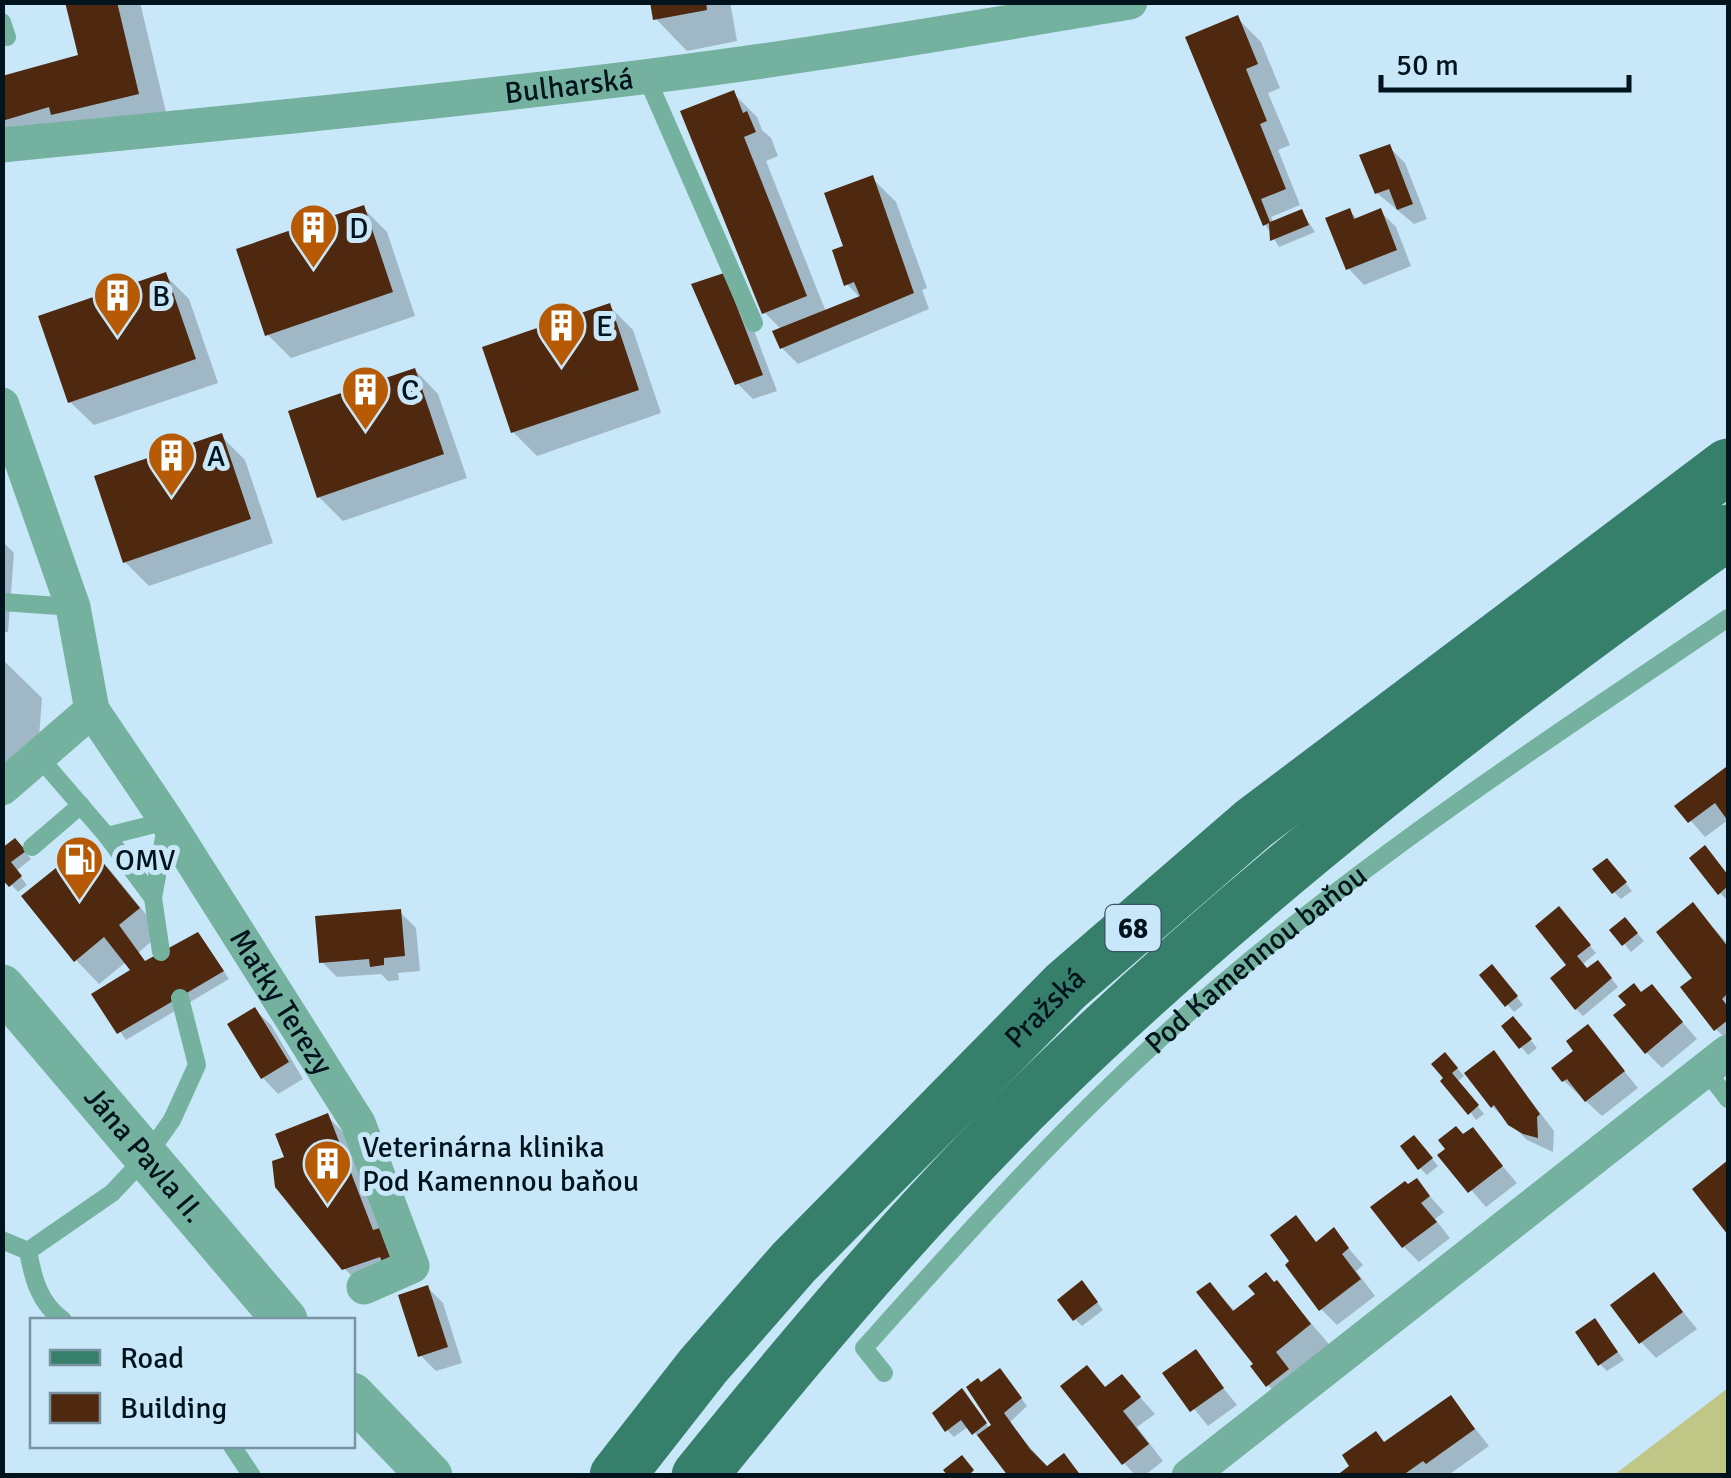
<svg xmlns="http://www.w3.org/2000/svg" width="1731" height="1478" viewBox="0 0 1731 1478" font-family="Signika,sans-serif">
	<rect width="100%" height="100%" fill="#c8e7f8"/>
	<path fill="#c0c685" d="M 1728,1388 L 1728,1475 L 1614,1475 Z"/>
	<path fill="#0003" d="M 68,2 L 140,2 L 169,125 L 2,162 L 2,67 L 6,77 L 81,57 Z
		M 653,2 L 730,2 L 737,41 L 687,51 L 656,19 Z
		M 1237,18 L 1261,42 L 1280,88 L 1268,93 L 1290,145 L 1278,150 L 1300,205 L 1271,217 L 1274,224 L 1302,212 L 1315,232 L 1279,247 L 1265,224 L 1230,136 Z
		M 733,93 L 757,117 L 762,130 L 771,138 L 778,156 L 766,161 L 826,312 L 861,299 L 847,284 L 846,247 L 872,178 L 896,202 L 927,288 L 922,290 L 929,309 L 798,364 L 782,348 L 782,330 L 764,312 Z
		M 1389,147 L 1405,163 L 1427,219 L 1414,224 L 1377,193 Z
		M 363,208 L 387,232 L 415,316 L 291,358 L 267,334 Z
		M 1350,211 L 1358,220 L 1380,211 L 1396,227 L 1411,266 L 1364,285 L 1349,269 L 1328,220 Z
		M 165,275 L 189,299 L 218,383 L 94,425 L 70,402 Z
		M 695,286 L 739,291 L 777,391 L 753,399 L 738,384 Z
		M 609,306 L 633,330 L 661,413 L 537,456 L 513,432 Z
		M 415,370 L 438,394 L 467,478 L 343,521 L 319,497 Z
		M 221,436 L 245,460 L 273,543 L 149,586 L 125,562 Z
		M 2,541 L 14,553 L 8,632 L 2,632 Z
		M 2,659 L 42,698 L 36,777 L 2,774 Z
		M 1726,770 L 1728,820 L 1705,837 L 1678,806 Z
		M 86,846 L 110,870 L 161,933 L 138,953 L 146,964 L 204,942 L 229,979 L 126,1040 L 94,994 L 133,971 L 126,962 L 99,984 L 76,960 Z
		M 22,848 L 31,859 L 16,871 L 27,885 L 18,892 L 2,875 L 2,851 Z
		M 1712,856 L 1728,877 L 1727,900 L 1720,893 Z
		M 1614,868 L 1632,891 L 1621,899 L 1614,892 Z
		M 1693,905 L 1728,944 L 1728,1041 L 1716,1029 L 1696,978 Z
		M 400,912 L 416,928 L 420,971 L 398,973 L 399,980 L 388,981 L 381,974 L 337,977 L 321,961 Z
		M 1566,917 L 1596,953 L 1583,964 L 1588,971 L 1605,970 L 1618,987 L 1583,1016 L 1576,1009 Z
		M 1632,927 L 1644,941 L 1631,952 L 1613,930 Z
		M 1499,974 L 1523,1005 L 1514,1012 L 1482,975 Z
		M 1652,987 L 1697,1039 L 1662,1068 L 1646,1052 L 1642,995 Z
		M 255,1010 L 271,1025 L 303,1079 L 278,1094 L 263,1078 Z
		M 1504,1027 L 1520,1027 L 1537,1048 L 1528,1055 Z
		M 1588,1027 L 1638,1088 L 1602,1116 L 1564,1081 Z
		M 1452,1062 L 1464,1076 L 1458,1081 L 1484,1114 L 1476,1120 L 1446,1078 Z
		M 1517,1083 L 1554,1131 L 1553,1152 L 1527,1140 L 1492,1106 Z
		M 327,1116 L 351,1140 L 408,1254 L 368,1293 L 344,1268 L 287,1158 Z
		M 1472,1131 L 1517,1183 L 1486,1207 L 1441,1155 Z
		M 1421,1145 L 1438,1166 L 1427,1175 L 1420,1168 Z
		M 1416,1181 L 1444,1212 L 1435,1219 L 1450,1238 L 1419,1262 L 1404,1247 L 1408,1187 Z
		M 1333,1230 L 1363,1265 L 1356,1271 L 1375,1296 L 1337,1325 L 1321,1309 L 1293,1261 Z
		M 1654,1276 L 1697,1329 L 1656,1358 L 1641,1342 Z
		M 1277,1283 L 1333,1349 L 1291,1409 L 1268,1385 L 1209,1285 L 1236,1312 Z
		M 428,1288 L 443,1303 L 462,1363 L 436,1371 L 420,1355 Z
		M 1089,1291 L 1103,1310 L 1082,1326 L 1075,1319 Z
		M 1595,1321 L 1624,1360 L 1607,1371 L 1600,1364 Z
		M 1195,1353 L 1237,1405 L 1208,1426 L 1166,1374 Z
		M 1087,1368 L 1107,1389 L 1122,1377 L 1155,1414 L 1137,1427 L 1163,1461 L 1144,1476 L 1136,1476 L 1124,1463 L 1063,1386 Z
		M 1006,1378 L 1027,1406 L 1009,1423 L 1048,1468 L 1064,1456 L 1082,1476 L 1011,1476 L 983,1439 L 981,1440 L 969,1426 L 954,1437 L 947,1430 L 968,1399 L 990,1429 L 995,1426 L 981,1385 Z
		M 1451,1398 L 1489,1446 L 1447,1476 L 1341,1476 Z"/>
	<path fill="#4e280f" d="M 65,2 L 117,2 L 139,94 L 51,115 L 49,107 L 2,121 L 2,76 L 78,55 Z
		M 650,2 L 706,2 L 707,10 L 653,20 Z
		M 1238,15 L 1258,64 L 1246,69 L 1267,121 L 1260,124 L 1286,189 L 1261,199 L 1270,222 L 1302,209 L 1309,225 L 1270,241 L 1269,223 L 1263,226 L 1185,37 Z
		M 734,90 L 743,113 L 747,111 L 756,132 L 744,137 L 807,296 L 762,314 L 680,111 Z
		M 1390,144 L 1413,204 L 1397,210 L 1389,189 L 1375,194 L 1359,155 Z
		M 873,175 L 914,293 L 780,349 L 772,331 L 860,296 L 854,282 L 844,286 L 832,250 L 843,246 L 824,193 Z
		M 364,205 L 393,292 L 265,336 L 236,249 Z
		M 1350,208 L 1354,219 L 1381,208 L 1397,250 L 1346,270 L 1325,218 Z
		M 166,272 L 196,359 L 68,403 L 38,316 Z
		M 724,273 L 763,375 L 735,385 L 691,284 Z
		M 610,303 L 639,390 L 511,433 L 482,347 Z
		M 415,368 L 444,454 L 317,498 L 288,411 Z
		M 222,433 L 251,519 L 123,563 L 94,476 Z
		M 1726,767 L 1728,821 L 1715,803 L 1688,823 L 1674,806 Z
		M 15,838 L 26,851 L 11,862 L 22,876 L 9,887 L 2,879 L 2,848 Z
		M 87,843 L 140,908 L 119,925 L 145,961 L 198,932 L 224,971 L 117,1034 L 91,994 L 130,970 L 104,937 L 74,962 L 21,896 Z
		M 1705,845 L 1728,875 L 1728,886 L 1718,895 L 1689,858 Z
		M 1607,858 L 1627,882 L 1612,894 L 1592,869 Z
		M 1693,902 L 1728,947 L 1728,993 L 1722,999 L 1728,1007 L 1728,1020 L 1714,1031 L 1680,987 L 1692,978 L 1656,932 Z
		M 1559,906 L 1591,945 L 1577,956 L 1587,968 L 1598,960 L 1612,978 L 1575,1010 L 1550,978 L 1566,965 L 1535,926 Z
		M 401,909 L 405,956 L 384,958 L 384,965 L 370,967 L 369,959 L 319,963 L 315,916 Z
		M 1625,917 L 1638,933 L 1622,946 L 1609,930 Z
		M 1492,964 L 1518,996 L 1505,1007 L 1479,975 Z
		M 1634,983 L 1641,992 L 1652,984 L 1683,1022 L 1645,1054 L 1613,1015 L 1626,1005 L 1618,996 Z
		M 255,1007 L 289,1062 L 261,1079 L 227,1024 Z
		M 1513,1016 L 1532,1039 L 1519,1049 L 1501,1026 Z
		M 1588,1024 L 1625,1071 L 1585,1102 L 1567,1079 L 1562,1082 L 1551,1068 L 1573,1051 L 1566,1041 Z
		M 1494,1050 L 1540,1114 L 1537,1117 L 1538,1138 L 1523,1134 L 1508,1125 L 1494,1105 L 1491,1108 L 1464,1073 Z
		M 1445,1052 L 1458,1068 L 1452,1073 L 1479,1105 L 1468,1115 L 1440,1081 L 1443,1078 L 1431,1064 Z
		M 328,1113 L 373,1230 L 384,1227 L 397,1257 L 382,1262 L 380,1257 L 342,1270 L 275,1187 L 272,1161 L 284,1157 L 275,1134 Z
		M 1456,1126 L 1463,1134 L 1473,1127 L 1503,1166 L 1468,1193 L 1437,1155 L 1445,1149 L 1438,1140 Z
		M 1414,1135 L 1433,1158 L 1418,1170 L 1400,1146 Z
		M 1728,1160 L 1728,1235 L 1692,1189 Z
		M 1417,1178 L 1430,1196 L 1421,1203 L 1437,1222 L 1402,1248 L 1370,1207 L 1405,1181 L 1408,1184 Z
		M 1296,1215 L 1316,1242 L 1334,1227 L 1349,1248 L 1342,1254 L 1361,1279 L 1319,1311 L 1285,1265 L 1289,1261 L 1270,1235 Z
		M 1266,1272 L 1274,1282 L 1277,1280 L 1311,1324 L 1276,1352 L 1289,1369 L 1266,1387 L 1250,1366 L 1253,1364 L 1196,1292 L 1210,1282 L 1233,1311 L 1255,1294 L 1248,1286 Z
		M 1654,1272 L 1683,1312 L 1639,1344 L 1610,1305 Z
		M 1082,1280 L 1098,1302 L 1073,1321 L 1057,1300 Z
		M 428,1285 L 448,1347 L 418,1357 L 398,1295 Z
		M 1595,1318 L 1618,1352 L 1598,1366 L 1575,1332 Z
		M 1196,1349 L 1224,1388 L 1190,1412 L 1162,1373 Z
		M 1087,1365 L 1105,1387 L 1122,1374 L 1141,1397 L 1123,1411 L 1149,1444 L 1122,1465 L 1060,1386 Z
		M 1000,1368 L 1022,1398 L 1004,1413 L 1030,1449 L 1047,1466 L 1064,1453 L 1081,1476 L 1008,1476 L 977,1435 L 991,1425 L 966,1387 L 978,1378 L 981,1382 Z
		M 962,1388 L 987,1423 L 972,1435 L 961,1420 L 945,1432 L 932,1413 Z
		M 1451,1395 L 1475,1429 L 1426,1464 L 1423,1461 L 1406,1473 L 1407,1476 L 1336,1476 L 1349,1466 L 1342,1455 L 1376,1431 L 1384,1442 Z
		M 962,1455 L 974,1470 L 968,1476 L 948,1476 L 943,1470 Z"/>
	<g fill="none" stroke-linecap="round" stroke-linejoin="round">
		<g stroke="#74b29f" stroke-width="18">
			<path d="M 2,22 L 7,37"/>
			<path d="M 646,76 L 754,323"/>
			<path d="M 2,602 L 73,607"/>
			<path d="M 39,757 L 107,836"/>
			<path d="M 32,847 L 81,805"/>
			<path d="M 153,898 L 107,836 L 167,821 L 153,898 L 161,952"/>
			<path d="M 1706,1070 L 1728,1099"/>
			<path d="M 2,1240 L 28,1251 L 112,1193 L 145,1158 L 172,1120 L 197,1065 L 180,998"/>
			<path d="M 28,1251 C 33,1278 39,1303 63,1320"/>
			<path id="s1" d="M 884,1373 L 864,1348 C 952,1250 1039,1152 1135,1062 C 1314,892 1524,756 1728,618"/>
			<path d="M 232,1446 L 252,1476"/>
		</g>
		<g stroke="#74b29f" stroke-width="35">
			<path id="s2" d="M 2,145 C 216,124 430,103 643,77 C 806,57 968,29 1130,2"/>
			<path d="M 2,405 L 73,607 L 92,710 L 2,788"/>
			<path id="s3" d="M 92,710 L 167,821 L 358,1123 L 412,1266 L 364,1287"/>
			<path d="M 1189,1476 L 1728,1052"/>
		</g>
		<g stroke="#74b29f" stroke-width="45">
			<path id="s4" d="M 2,987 L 285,1320"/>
			<path d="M 352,1395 L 430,1476"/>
		</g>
		<g stroke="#367f6b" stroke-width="55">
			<path id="s5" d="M 617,1476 L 703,1366 L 794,1262 L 1066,986 L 1253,824 L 1728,466"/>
			<path d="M 699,1476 C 809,1340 921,1207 1046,1085 C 1256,881 1491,701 1728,532"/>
		</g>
	</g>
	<defs>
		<symbol id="building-pin" viewBox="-11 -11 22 30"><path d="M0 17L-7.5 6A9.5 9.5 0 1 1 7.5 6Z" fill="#b75a05" stroke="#c8e7f8"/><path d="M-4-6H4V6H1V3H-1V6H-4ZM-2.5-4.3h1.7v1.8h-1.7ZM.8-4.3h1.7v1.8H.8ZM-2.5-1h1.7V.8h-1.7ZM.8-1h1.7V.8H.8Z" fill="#fff"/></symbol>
		<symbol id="fuel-pin" viewBox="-11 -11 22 30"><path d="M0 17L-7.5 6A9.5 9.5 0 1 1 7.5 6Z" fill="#b75a05" stroke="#c8e7f8"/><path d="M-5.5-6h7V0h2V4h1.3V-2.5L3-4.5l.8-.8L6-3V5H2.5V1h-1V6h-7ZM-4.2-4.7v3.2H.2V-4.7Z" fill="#fff"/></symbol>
	</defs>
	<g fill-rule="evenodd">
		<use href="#building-pin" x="286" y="200" width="55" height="75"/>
		<use href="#building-pin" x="90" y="268" width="55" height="75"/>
		<use href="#building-pin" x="534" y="298" width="55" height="75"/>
		<use href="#building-pin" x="338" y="362" width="55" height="75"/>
		<use href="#building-pin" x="144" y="428" width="55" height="75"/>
		<use href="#fuel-pin" x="52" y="832" width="55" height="75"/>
		<use href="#building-pin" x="300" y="1136" width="55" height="75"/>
	</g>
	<g text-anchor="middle" stroke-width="10" stroke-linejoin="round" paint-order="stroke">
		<rect fill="#c8e7f8" stroke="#3d535f" stroke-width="2.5" x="1105.5" y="905" width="55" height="46" rx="8"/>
		<g font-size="28" font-weight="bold" fill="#01141e">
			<text x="1133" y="938">68</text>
		</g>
		<g font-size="30" fill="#01141e" stroke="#c8e7f8">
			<text dy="10" stroke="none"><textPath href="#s2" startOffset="570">Bulharská</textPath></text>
			<text dy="10" stroke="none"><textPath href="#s1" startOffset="585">Pod Kamennou baňou</textPath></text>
			<text dy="10" stroke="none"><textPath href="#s3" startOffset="348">Matky Terezy</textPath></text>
			<text dy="10" stroke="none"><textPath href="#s5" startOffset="635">Pražská</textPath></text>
			<text dy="10" stroke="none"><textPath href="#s4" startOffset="220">Jána Pavla II.</textPath></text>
		</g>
		<g font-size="30" fill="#01141e" stroke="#c8e7f8" text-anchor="start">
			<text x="349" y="238">D</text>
			<text x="152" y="306">B</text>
			<text x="596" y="336">E</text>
			<text x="401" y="400">C</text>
			<text x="207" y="466">A</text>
			<text x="115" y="870">OMV</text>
			<text x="362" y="1157">Veterinárna klinika<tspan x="362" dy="34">Pod Kamennou baňou</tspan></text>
		</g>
	</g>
	<rect width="1731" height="1478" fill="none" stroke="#01141e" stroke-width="10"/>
	<rect x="30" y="1318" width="325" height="130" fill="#c8e7f8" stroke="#7893a1" stroke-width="2.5"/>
	<rect x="50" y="1350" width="50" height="15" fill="#367f6b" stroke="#7893a1" stroke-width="2.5"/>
	<text x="120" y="1368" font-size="30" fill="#01141e">Road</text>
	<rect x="50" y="1393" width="50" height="30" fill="#4e280f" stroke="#7893a1" stroke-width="2.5"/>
	<text x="120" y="1418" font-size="30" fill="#01141e">Building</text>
	<path d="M1381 75v15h248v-15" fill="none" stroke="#01141e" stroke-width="5"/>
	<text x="1396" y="75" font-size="30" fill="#01141e" stroke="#c8e7f8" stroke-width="8" paint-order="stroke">50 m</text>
</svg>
